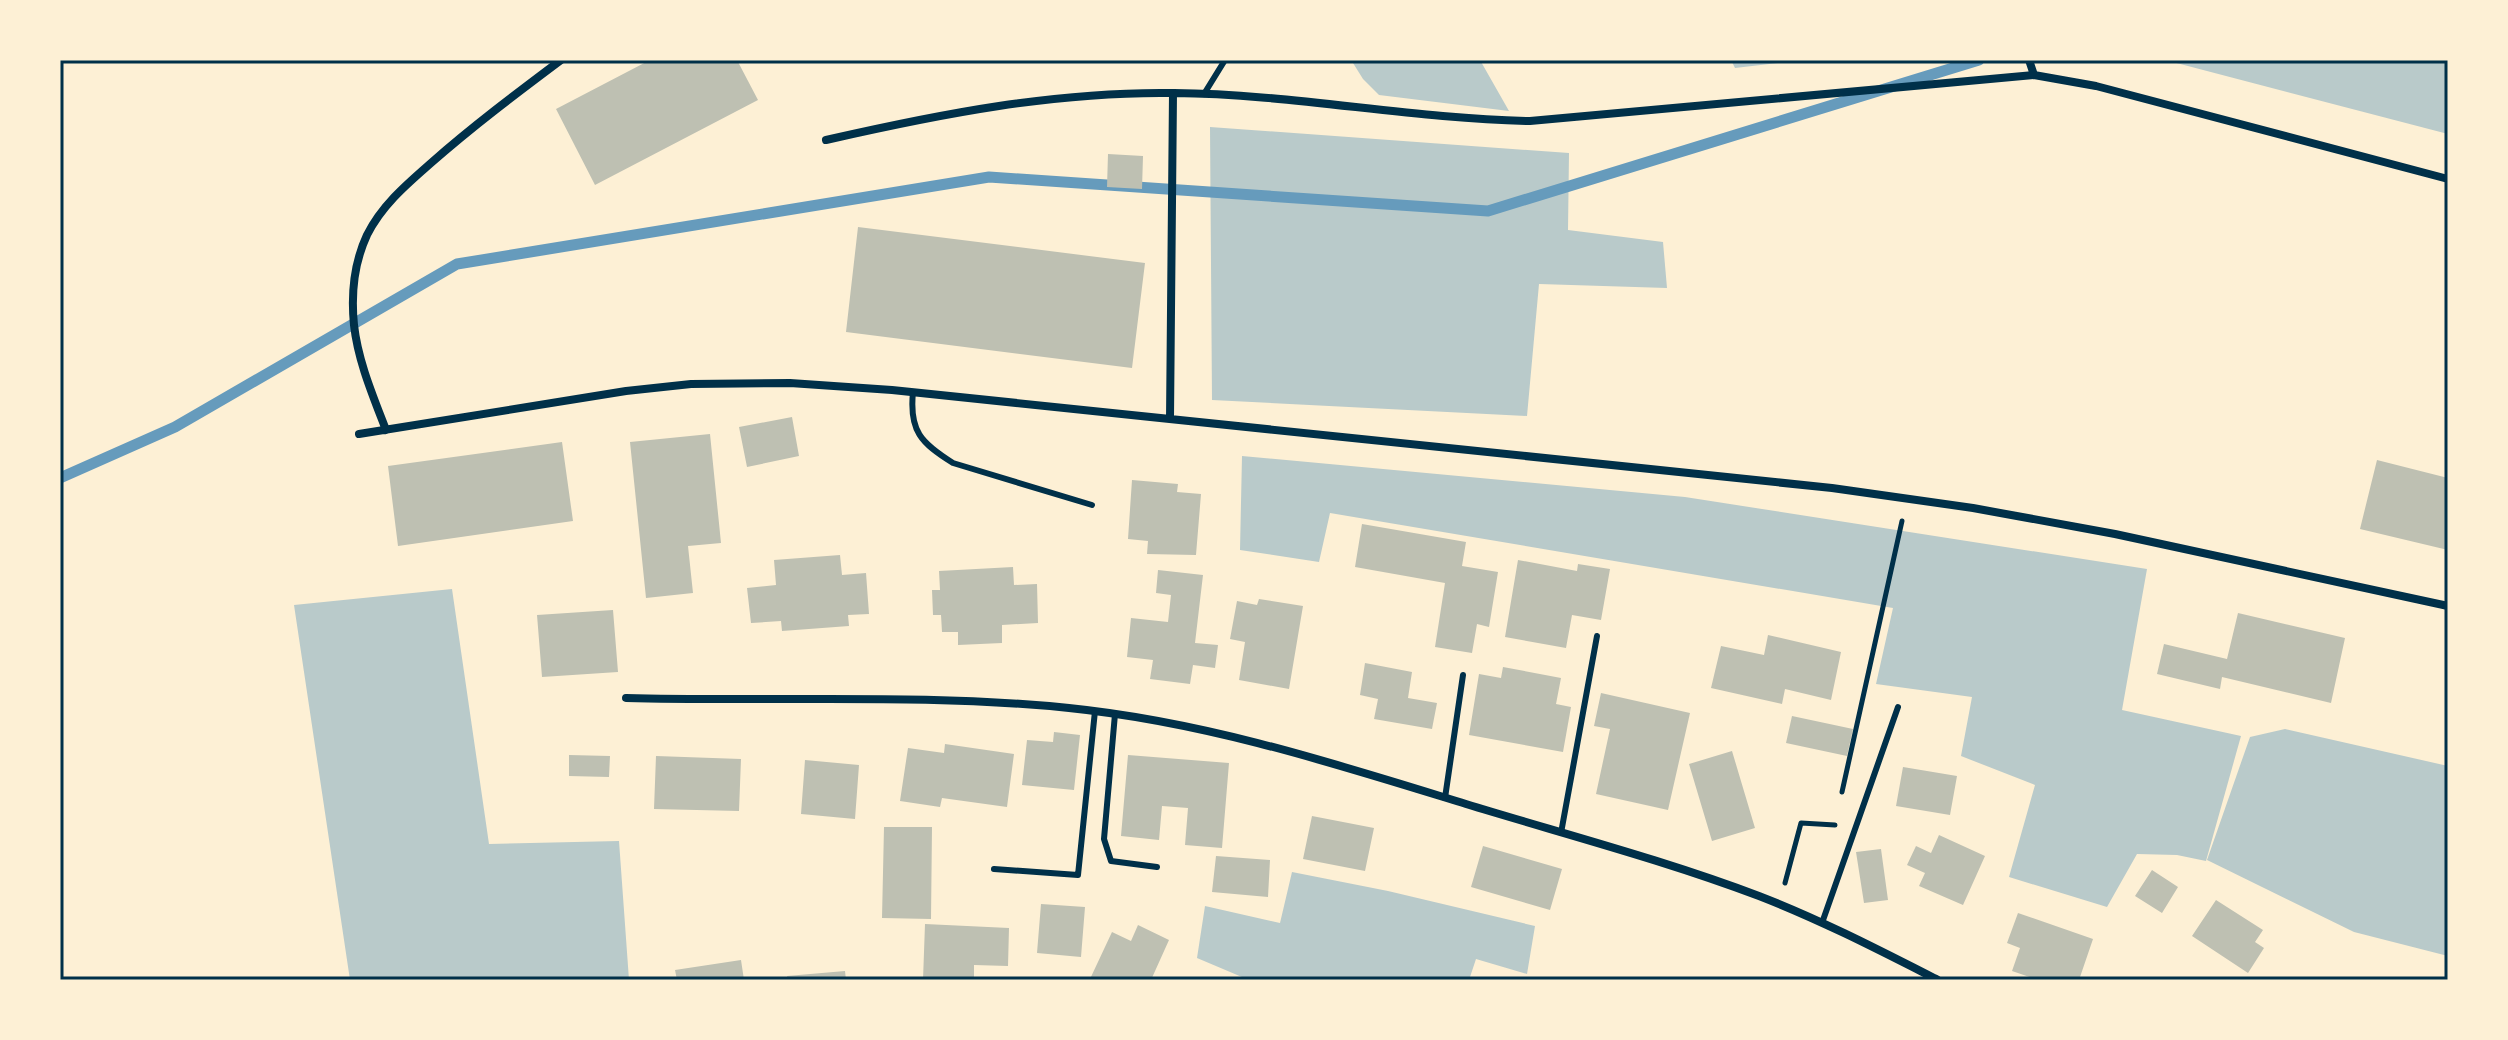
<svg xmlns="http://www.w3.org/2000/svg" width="2508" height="1040" viewBox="0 0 2508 1040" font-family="'DejaVu Sans',sans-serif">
	<rect width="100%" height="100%" fill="#fdf0d5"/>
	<path fill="#b9caca" d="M 1359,60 L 1480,60 L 1509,111 L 1379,95 L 1363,79 L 1353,63 Z
		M 1731,60 L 1803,60 L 1735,68 Z
		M 2165,60 L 2448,60 L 2448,134 Z
		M 1210,127 L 1569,153 L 1568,230 L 1663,242 L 1667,288 L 1539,284 L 1527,416 L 1212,400 Z
		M 1242,456 L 1685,497 L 2147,569 L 2122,710 L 2241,736 L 2206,861 L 2177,855 L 2137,854 L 2107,907 L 2009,877 L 2035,785 L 1961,756 L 1972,697 L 1876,684 L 1893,608 L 1330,513 L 1319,562 L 1240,550 Z
		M 452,589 L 489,844 L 619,841 L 629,980 L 350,980 L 294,605 Z
		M 2285,729 L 2448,766 L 2448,956 L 2354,932 L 2207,860 L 2250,737 Z
		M 1292,872 L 1388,891 L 1535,926 L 1527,974 L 1476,959 L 1469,980 L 1249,980 L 1197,958 L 1205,906 L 1280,923 Z"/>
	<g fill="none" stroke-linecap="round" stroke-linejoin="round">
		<path stroke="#669bbc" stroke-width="11" d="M 60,478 L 175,427 L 457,264 L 989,177 L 1488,211 L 1979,60"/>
	</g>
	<path fill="#bec0b2" d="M 650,60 L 737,60 L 758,100 L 595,185 L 556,109 Z
		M 1108,154 L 1143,156 L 1142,189 L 1107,187 Z
		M 858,227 L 1145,263 L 1132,368 L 846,332 Z
		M 792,417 L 799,456 L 747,467 L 739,427 Z
		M 710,434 L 721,543 L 688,546 L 693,593 L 646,598 L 630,442 Z
		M 562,442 L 573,521 L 398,546 L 388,466 Z
		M 2377,460 L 2448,478 L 2448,550 L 2360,529 Z
		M 1132,480 L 1178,484 L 1177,492 L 1201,494 L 1196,555 L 1147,554 L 1148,541 L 1128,539 Z
		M 1362,524 L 1466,542 L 1462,566 L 1498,572 L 1489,627 L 1477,624 L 1472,653 L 1435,647 L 1445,583 L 1355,567 Z
		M 840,555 L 842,575 L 866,573 L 869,614 L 848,615 L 849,626 L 782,631 L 781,621 L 751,623 L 747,588 L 776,585 L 774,560 Z
		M 1518,560 L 1577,571 L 1578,564 L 1610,569 L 1601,620 L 1572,615 L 1566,648 L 1505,637 Z
		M 1013,567 L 1014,585 L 1037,584 L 1038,623 L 1002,625 L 1002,643 L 958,645 L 958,632 L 942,632 L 941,615 L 933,615 L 932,590 L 940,590 L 939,571 Z
		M 1158,570 L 1203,575 L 1195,643 L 1218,645 L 1215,668 L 1193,665 L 1190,684 L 1150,679 L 1153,660 L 1127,657 L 1131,618 L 1168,622 L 1171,595 L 1156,593 Z
		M 1259,599 L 1303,606 L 1289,689 L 1239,680 L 1245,642 L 1230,639 L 1237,601 L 1257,605 Z
		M 613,610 L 618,672 L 542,677 L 537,615 Z
		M 2238,613 L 2345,638 L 2331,703 L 2222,677 L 2220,689 L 2157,674 L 2164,644 L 2227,659 Z
		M 1768,635 L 1841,652 L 1831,700 L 1785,689 L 1782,704 L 1711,688 L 1721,646 L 1764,655 Z
		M 1365,663 L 1412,672 L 1408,698 L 1437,703 L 1432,729 L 1374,719 L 1378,699 L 1360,695 Z
		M 1503,667 L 1561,678 L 1556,704 L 1571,707 L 1563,752 L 1469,735 L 1479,674 L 1501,678 Z
		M 1601,693 L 1690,713 L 1668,810 L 1596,794 L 1610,729 L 1594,726 Z
		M 1792,716 L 1853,729 L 1847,756 L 1786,743 Z
		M 1054,732 L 1080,735 L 1074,790 L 1022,785 L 1027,740 L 1053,742 Z
		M 945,744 L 1014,754 L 1007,807 L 942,798 L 940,807 L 900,801 L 908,748 L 944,753 Z
		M 1732,751 L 1755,828 L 1712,841 L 1689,764 Z
		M 569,755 L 610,756 L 609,777 L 569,776 Z
		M 1128,755 L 1229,763 L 1222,848 L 1185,845 L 1188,808 L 1162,806 L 1159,840 L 1121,836 Z
		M 656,756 L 741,759 L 739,811 L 654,809 Z
		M 805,760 L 859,765 L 855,819 L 801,814 Z
		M 1903,767 L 1957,776 L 1950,815 L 1896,806 Z
		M 1312,816 L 1374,828 L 1365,871 L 1303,859 Z
		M 884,827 L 932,827 L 931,919 L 882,918 Z
		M 1939,835 L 1985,856 L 1963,905 L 1919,886 L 1925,873 L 1907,865 L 1916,846 L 1931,853 Z
		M 1483,846 L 1562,869 L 1550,910 L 1471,887 Z
		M 1881,849 L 1888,900 L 1864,903 L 1856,852 Z
		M 1216,856 L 1270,860 L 1268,897 L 1212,892 Z
		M 2152,870 L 2178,887 L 2162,913 L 2135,896 Z
		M 2216,900 L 2263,930 L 2255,942 L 2264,948 L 2248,973 L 2192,936 Z
		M 1041,904 L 1085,907 L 1081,957 L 1037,953 Z
		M 2018,913 L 2093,939 L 2079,980 L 2038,980 L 2012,971 L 2020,948 L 2007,943 Z
		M 925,924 L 1009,928 L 1008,966 L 974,965 L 974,980 L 923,980 Z
		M 1138,925 L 1169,940 L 1151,980 L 1090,979 L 1112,932 L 1131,941 Z
		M 741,960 L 744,980 L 677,980 L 675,970 Z
		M 845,971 L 846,980 L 788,980 L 787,976 Z"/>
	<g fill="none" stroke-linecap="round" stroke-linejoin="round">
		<path stroke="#003049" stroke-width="5" d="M 1842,792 L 1902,521
			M 1785,883 L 1801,823 L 1835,825"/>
		<path stroke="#003049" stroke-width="6" d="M 1204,94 L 1225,60
			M 913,392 C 909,431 921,443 953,463 L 1092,505
			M 1115,714 L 1104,839 L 1111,861 L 1157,867
			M 1445,798 L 1463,675
			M 1561,833 L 1597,636
			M 994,869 L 1078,875 L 1095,711
			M 1822,923 L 1898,707"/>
		<path stroke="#003049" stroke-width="8" d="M 2029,60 L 2034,75
			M 826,140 C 940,114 1057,91 1174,93 C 1293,94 1411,119 1530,121 L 2034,75 L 2096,86 L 2448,179
			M 1170,419 L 1173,93
			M 386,430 C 373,396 358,361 354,325 C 351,295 354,263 367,235 C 382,205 407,184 431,163 C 473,126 517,93 561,60
			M 359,434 L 626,391 L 691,384 L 790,383 L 892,390 L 1832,488 L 1973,508 L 2115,534 L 2448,606
			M 626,698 C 774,702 922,693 1069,708 C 1206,722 1336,764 1466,804 C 1564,834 1664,860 1759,896 C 1821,920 1879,950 1938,980"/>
	</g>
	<rect width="2508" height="1040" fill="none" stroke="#fdf0d5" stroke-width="124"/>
	<rect x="62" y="62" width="2384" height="916" fill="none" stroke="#003049" stroke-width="3"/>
</svg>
